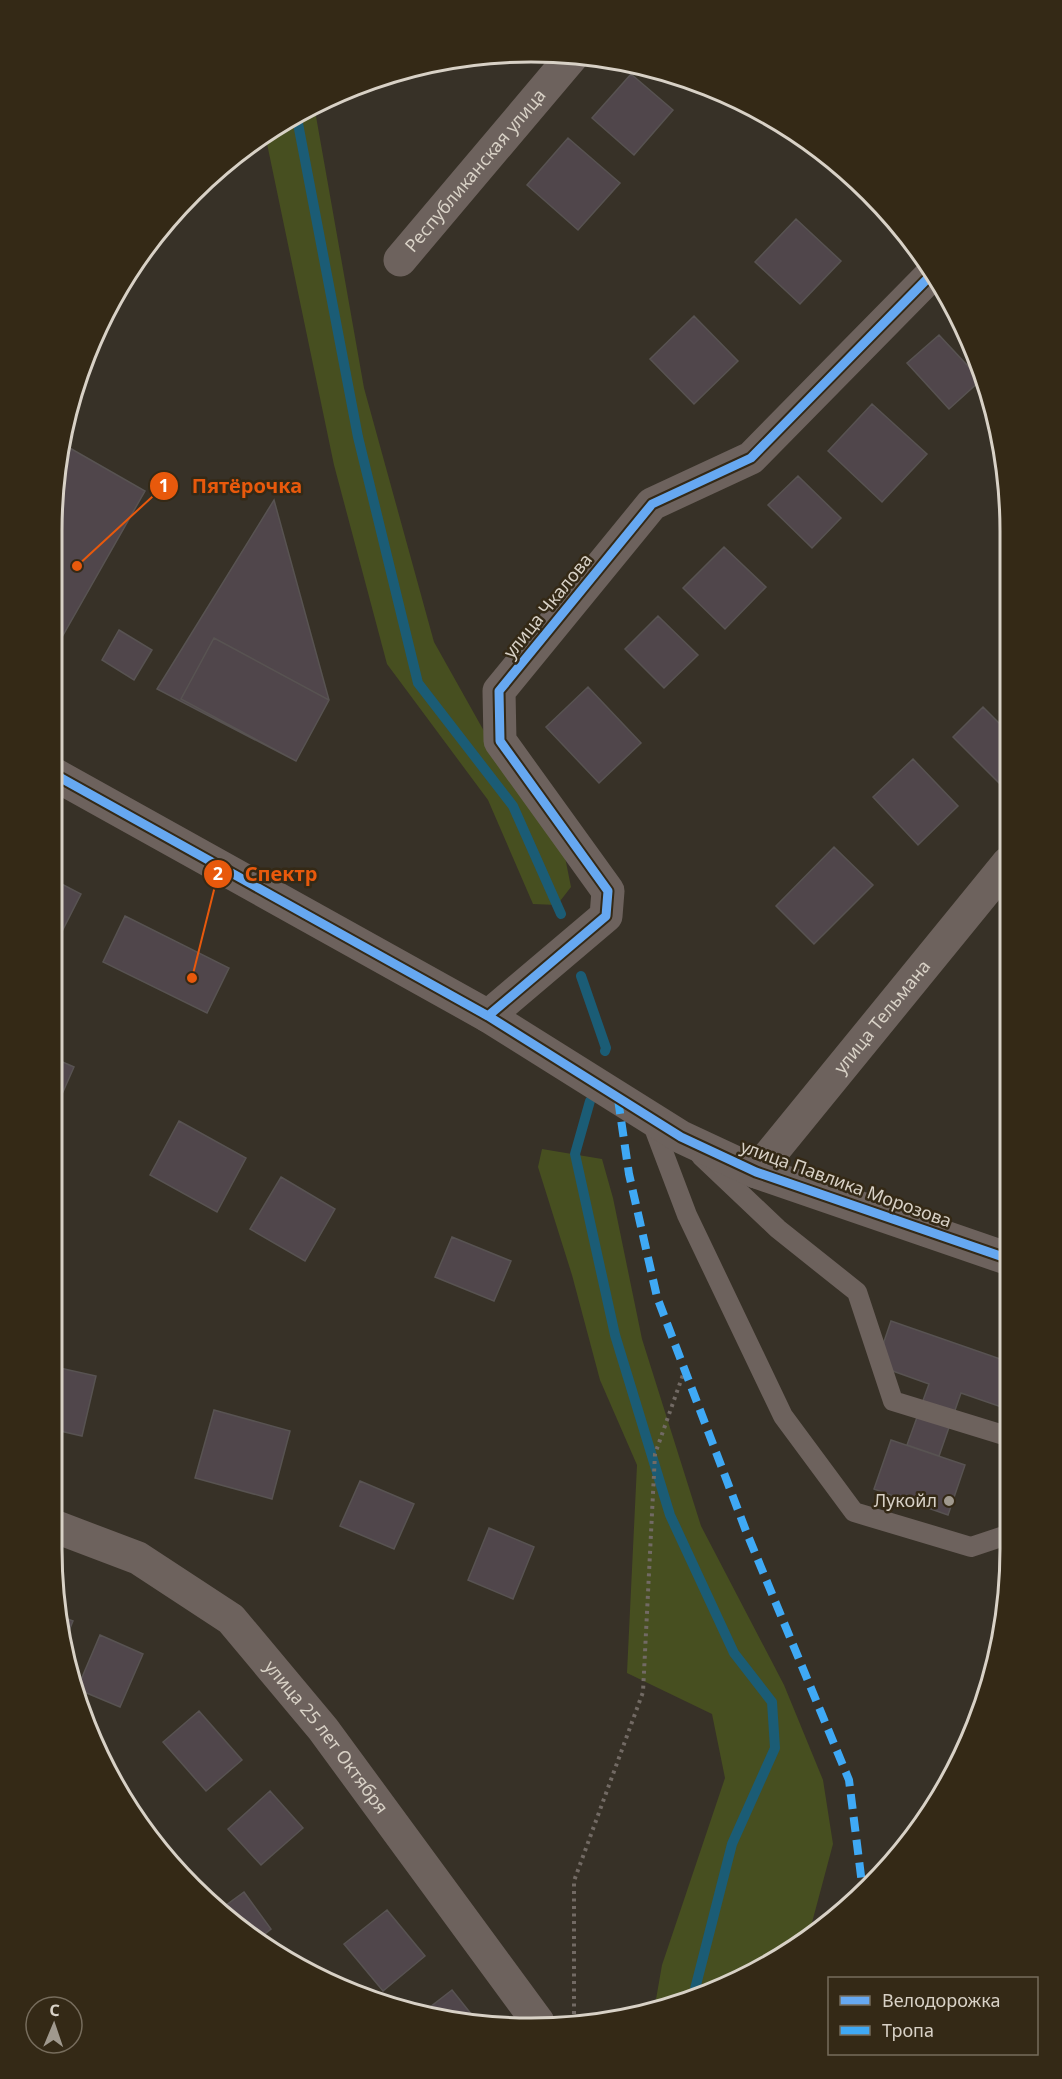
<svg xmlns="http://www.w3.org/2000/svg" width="1062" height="2079" viewBox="0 0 1062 2079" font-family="'Noto Sans',sans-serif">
	<rect width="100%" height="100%" fill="#373127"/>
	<path fill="#474f20" d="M 314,105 L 364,388 L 434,642 L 494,749 L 565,857 L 571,887 L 557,905 L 533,904 L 488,800 L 387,664 L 334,465 L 265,134 L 291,115 Z
		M 542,1149 L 602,1159 L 613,1198 L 642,1339 L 701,1526 L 784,1685 L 823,1780 L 833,1844 L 810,1930 L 743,1979 L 655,2005 L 662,1965 L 725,1778 L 712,1714 L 627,1673 L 637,1465 L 600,1380 L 572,1275 L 538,1167 Z"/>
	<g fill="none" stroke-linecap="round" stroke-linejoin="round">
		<path stroke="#1b5c75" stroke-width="10" d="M 296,113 L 358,437 L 418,683 L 513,806 L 561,914
			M 581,976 L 606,1048 L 605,1051
			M 590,1101 L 575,1154 L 615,1335 L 670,1515 L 734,1653 L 772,1702 L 775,1748 L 732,1844 L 694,1993"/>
	</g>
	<path fill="#50464b" stroke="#585352" stroke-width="1.5" d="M 631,74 L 673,110 L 634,155 L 592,118 Z
		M 568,138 L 620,183 L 578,230 L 527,185 Z
		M 796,219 L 841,261 L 800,304 L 755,262 Z
		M 694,316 L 738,361 L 694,404 L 650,359 Z
		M 939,335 L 981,380 L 949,409 L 907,363 Z
		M 872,404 L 927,454 L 882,502 L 828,451 Z
		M 61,443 L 145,491 L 62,637 L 52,632 L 52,500 Z
		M 798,476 L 841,518 L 812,548 L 768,505 Z
		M 274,500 L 329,700 L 296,761 L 157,689 Z
		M 724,547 L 766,587 L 725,629 L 683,588 Z
		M 658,616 L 698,655 L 664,688 L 625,649 Z
		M 119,630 L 152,650 L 134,680 L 102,660 Z
		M 214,638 L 329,700 L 296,761 L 181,699 Z
		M 588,687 L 641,743 L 599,783 L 546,727 Z
		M 983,707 L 1008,732 L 1008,782 L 1003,787 L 953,737 Z
		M 913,759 L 958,806 L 918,845 L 873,797 Z
		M 834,847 L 873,885 L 814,944 L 776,906 Z
		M 52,879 L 81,894 L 56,943 L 52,940 Z
		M 125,916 L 229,968 L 207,1013 L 103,962 Z
		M 51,1057 L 74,1067 L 51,1119 Z
		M 179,1121 L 246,1158 L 217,1212 L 150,1175 Z
		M 281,1177 L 335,1209 L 305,1261 L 250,1229 Z
		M 452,1237 L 511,1261 L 494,1301 L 435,1277 Z
		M 891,1321 L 1009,1362 L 1010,1410 L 961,1393 L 939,1456 L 907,1445 L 929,1384 L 876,1365 Z
		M 51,1366 L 96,1376 L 82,1436 L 51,1429 Z
		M 214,1410 L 290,1431 L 272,1499 L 195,1478 Z
		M 891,1440 L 965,1465 L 948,1515 L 874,1489 Z
		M 360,1481 L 414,1504 L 394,1549 L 340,1526 Z
		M 489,1528 L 534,1547 L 513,1599 L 468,1580 Z
		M 62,1617 L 73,1621 L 66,1638 Z
		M 100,1635 L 143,1654 L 120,1707 L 77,1689 Z
		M 199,1711 L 242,1760 L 206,1791 L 163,1742 Z
		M 270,1791 L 303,1828 L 261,1865 L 228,1829 Z
		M 244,1892 L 271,1929 L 257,1940 L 222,1908 Z
		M 387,1910 L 425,1956 L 383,1991 L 344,1944 Z
		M 452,1990 L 476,2020 L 437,2019 L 421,2014 Z"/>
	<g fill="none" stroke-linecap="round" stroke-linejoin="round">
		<path stroke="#726a64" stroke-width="4" stroke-dasharray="3 4.5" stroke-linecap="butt" d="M 574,2014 L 574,1881 L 643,1692 L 655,1454 L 685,1369"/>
		<path stroke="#6d625d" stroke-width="20" d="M 651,1120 L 687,1215 L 783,1416 L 854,1512 L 971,1547 L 1010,1534
			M 701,1156 L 778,1229 L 857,1292 L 893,1401 L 1010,1437"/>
		<g stroke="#6d625d" stroke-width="33">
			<path id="s1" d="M 400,260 L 574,54"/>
			<path d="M 488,1016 L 606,916 L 608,891 L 500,741 L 499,691 L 652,504 L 751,458 L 932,274"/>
			<path id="s2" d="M 756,1172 L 1008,863"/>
			<path id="s3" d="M 51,1525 L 138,1558 L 231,1619 L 323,1729 L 538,2022"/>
		</g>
		<path stroke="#6d625d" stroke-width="33" d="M 52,773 L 488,1016 L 681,1137 L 756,1172 L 1009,1259"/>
		<path stroke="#3fa9f5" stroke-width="8" stroke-dasharray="15 8" stroke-linecap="butt" d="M 618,1099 L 629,1174 L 657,1297 L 746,1531 L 849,1780 L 863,1892"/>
		<defs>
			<path id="cycleway" d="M 52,773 L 488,1016 L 681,1137 L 756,1172 L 1009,1259
				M 488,1016 L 606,916 L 608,891 L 500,741 L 499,691 L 652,504 L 751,458 L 932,274"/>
		</defs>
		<use href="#cycleway" stroke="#342916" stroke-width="13"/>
		<use href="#cycleway" stroke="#66a8f1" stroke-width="9"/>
	</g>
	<circle fill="#a0998e" stroke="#342916" stroke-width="2" cx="949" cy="1501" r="6"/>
	<g text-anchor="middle" stroke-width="5" stroke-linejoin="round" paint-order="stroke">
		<g font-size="18" fill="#d8d1c6" stroke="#342916">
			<text dy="6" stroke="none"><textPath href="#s1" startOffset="117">Республиканская улица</textPath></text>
			<text transform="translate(548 606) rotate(-51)" y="6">улица Чкалова</text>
			<text dy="6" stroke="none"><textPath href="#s2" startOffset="200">улица Тельмана</textPath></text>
			<text transform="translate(846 1184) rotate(20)" y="6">улица Павлика Морозова</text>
			<text dy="6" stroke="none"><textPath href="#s3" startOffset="356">улица 25 лет Октября</textPath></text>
		</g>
		<g font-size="18" fill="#d8d1c6" stroke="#342916" text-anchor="end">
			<text x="937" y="1507">Лукойл</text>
		</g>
	</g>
	<path d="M0 0H1062V2079H0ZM531 62H531A469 469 0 0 1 1000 531V1549A469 469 0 0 1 531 2018H531A469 469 0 0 1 62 1549V531A469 469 0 0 1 531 62Z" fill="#342916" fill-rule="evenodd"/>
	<path fill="none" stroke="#d8d1c6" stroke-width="3" d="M531 62H531A469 469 0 0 1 1000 531V1549A469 469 0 0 1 531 2018H531A469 469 0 0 1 62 1549V531A469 469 0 0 1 531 62Z"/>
	<path fill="none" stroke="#e8590c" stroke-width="2" d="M77 566L164 486M192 978L218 874"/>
	<g fill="#e8590c" stroke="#342916" stroke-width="2">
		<circle cx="77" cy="566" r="6"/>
		<circle cx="192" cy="978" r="6"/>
		<circle cx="164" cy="486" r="15"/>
		<circle cx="218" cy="874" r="15"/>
	</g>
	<g font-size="18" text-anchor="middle" font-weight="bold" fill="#fff">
		<text x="164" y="492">1</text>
		<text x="218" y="880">2</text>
	</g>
	<g font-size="20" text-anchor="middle" font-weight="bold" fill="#e8590c" stroke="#342916" stroke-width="5" stroke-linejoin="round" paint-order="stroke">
		<text x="247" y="493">Пятёрочка</text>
		<text x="281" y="881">Спектр</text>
	</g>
	<rect x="828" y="1977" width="210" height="78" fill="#342916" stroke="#766c5c" stroke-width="1.5"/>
	<rect x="840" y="1996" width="30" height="9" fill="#66a8f1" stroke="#766c5c" stroke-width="1.5"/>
	<text x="882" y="2007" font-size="18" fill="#d8d1c6">Велодорожка</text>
	<rect x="840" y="2026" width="30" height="9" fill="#3fa9f5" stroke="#766c5c" stroke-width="1.5"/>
	<text x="882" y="2037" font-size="18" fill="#d8d1c6">Тропа</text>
	<g transform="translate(54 2025) rotate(2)"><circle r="28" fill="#342916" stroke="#766c5c" stroke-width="1.5"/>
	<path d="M0-4.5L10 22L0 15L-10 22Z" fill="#a0998e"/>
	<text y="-9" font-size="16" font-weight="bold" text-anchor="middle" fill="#d8d1c6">С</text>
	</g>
</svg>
